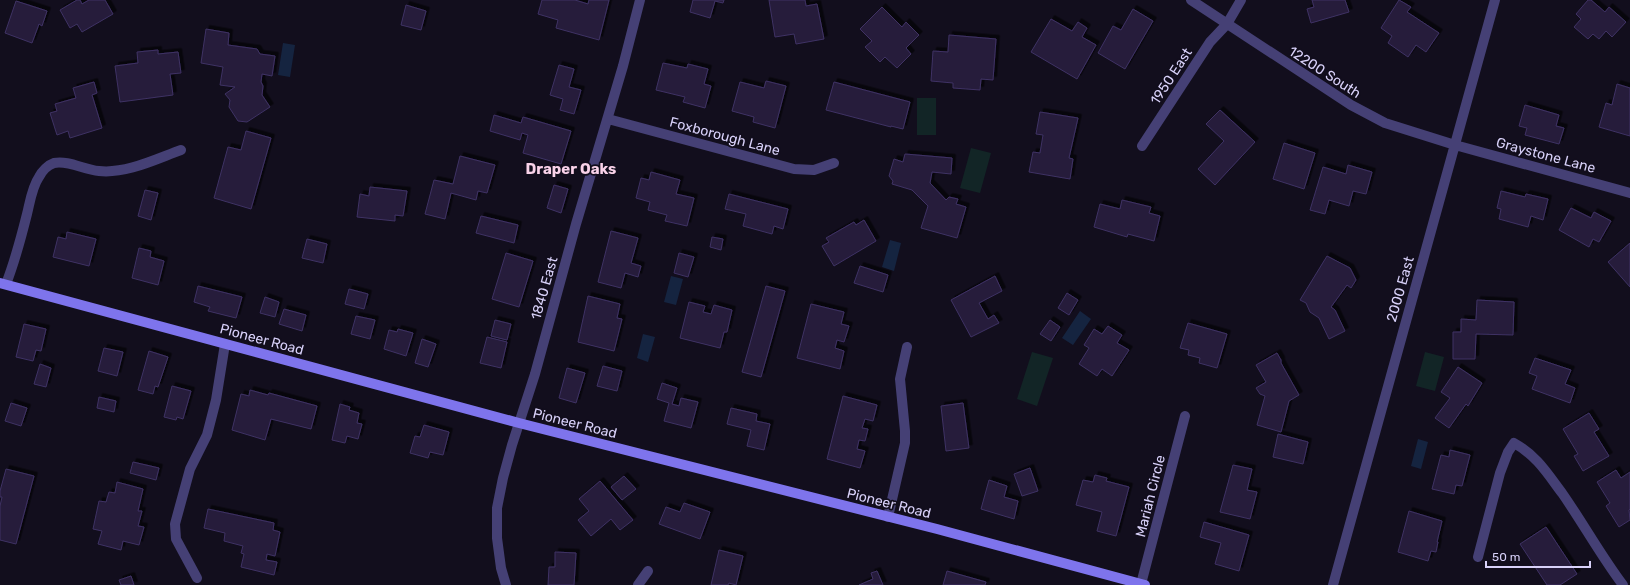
<svg xmlns="http://www.w3.org/2000/svg" width="1630" height="585" viewBox="0 0 1630 585" font-family="Rubik,sans-serif">
	<defs>
		<filter id="shadow"><feDropShadow dx="3.5" dy="-3.5" stdDeviation="0" flood-color="#0009"/></filter>
	</defs>
	<rect width="100%" height="100%" fill="#120e1d"/>
	<path fill="#122526" d="M 917,98 L 936,98 L 936,135 L 917,135 Z
		M 971,148 L 991,153 L 980,193 L 960,188 Z
		M 1032,352 L 1053,358 L 1037,406 L 1017,399 Z
		M 1425,352 L 1444,357 L 1435,391 L 1416,386 Z"/>
	<path fill="#152440" d="M 283,43 L 295,45 L 290,77 L 278,75 Z
		M 890,240 L 901,243 L 894,271 L 882,267 Z
		M 671,276 L 683,279 L 676,305 L 664,302 Z
		M 1080,311 L 1091,319 L 1073,345 L 1062,338 Z
		M 643,334 L 655,337 L 648,362 L 637,358 Z
		M 1418,439 L 1428,442 L 1421,469 L 1411,466 Z"/>
	<path fill="#251d3b" stroke="#3f3264" filter="url(#shadow)" d="M 77,0 L 80,0 L 82,4 L 89,0 L 105,0 L 113,14 L 82,32 L 77,24 L 70,28 L 60,10 Z
		M 542,0 L 575,0 L 588,4 L 589,0 L 609,0 L 599,40 L 556,28 L 558,20 L 538,14 Z
		M 693,0 L 724,0 L 723,3 L 715,1 L 710,18 L 690,12 Z
		M 769,0 L 805,0 L 806,6 L 817,4 L 824,39 L 796,44 L 794,34 L 775,37 Z
		M 1312,0 L 1345,0 L 1349,12 L 1311,23 L 1307,9 L 1314,7 Z
		M 1399,0 L 1411,7 L 1407,12 L 1439,33 L 1426,52 L 1416,45 L 1408,57 L 1388,43 L 1392,36 L 1381,28 Z
		M 1588,0 L 1591,0 L 1605,12 L 1609,7 L 1626,22 L 1612,37 L 1606,31 L 1599,39 L 1593,34 L 1588,39 L 1574,27 L 1581,19 L 1576,14 Z
		M 16,1 L 47,11 L 42,26 L 39,24 L 32,43 L 5,33 Z
		M 406,5 L 426,11 L 421,30 L 401,25 Z
		M 882,7 L 902,27 L 906,22 L 919,35 L 906,48 L 911,54 L 897,68 L 885,57 L 880,62 L 865,47 L 872,41 L 860,29 Z
		M 1133,9 L 1153,21 L 1125,69 L 1098,53 L 1113,26 L 1121,30 Z
		M 1051,19 L 1072,31 L 1078,22 L 1087,28 L 1082,37 L 1096,45 L 1077,79 L 1031,52 Z
		M 206,29 L 229,33 L 228,45 L 257,49 L 260,54 L 275,56 L 272,76 L 262,74 L 261,82 L 263,86 L 262,95 L 270,107 L 247,122 L 238,121 L 229,107 L 230,100 L 225,94 L 235,87 L 220,85 L 223,67 L 201,63 Z
		M 949,35 L 996,39 L 993,80 L 981,79 L 980,90 L 953,88 L 953,83 L 931,81 L 933,51 L 948,52 Z
		M 158,50 L 158,54 L 178,52 L 181,73 L 170,74 L 173,95 L 120,102 L 115,66 L 138,63 L 137,52 Z
		M 663,63 L 687,68 L 688,64 L 708,69 L 704,84 L 711,86 L 705,108 L 683,102 L 685,97 L 656,90 Z
		M 559,65 L 574,69 L 569,87 L 581,90 L 574,114 L 560,110 L 563,99 L 550,95 Z
		M 766,81 L 786,86 L 775,128 L 753,122 L 754,117 L 732,111 L 740,82 L 764,88 Z
		M 94,82 L 97,93 L 92,95 L 102,128 L 70,138 L 68,131 L 57,135 L 50,113 L 57,111 L 55,104 L 76,98 L 73,88 Z
		M 834,82 L 910,102 L 903,129 L 891,126 L 891,127 L 826,110 Z
		M 1617,84 L 1630,88 L 1630,136 L 1599,127 L 1606,103 L 1612,105 Z
		M 1525,105 L 1559,115 L 1556,126 L 1564,128 L 1559,144 L 1525,135 L 1527,128 L 1519,126 Z
		M 1220,110 L 1255,142 L 1215,185 L 1198,169 L 1224,141 L 1206,124 Z
		M 1040,112 L 1078,118 L 1069,158 L 1073,159 L 1070,179 L 1029,172 L 1033,152 L 1040,153 L 1043,135 L 1036,134 Z
		M 494,115 L 521,123 L 523,117 L 571,131 L 561,164 L 523,153 L 528,135 L 522,133 L 520,140 L 490,131 Z
		M 246,131 L 271,138 L 251,209 L 214,198 L 228,147 L 241,150 Z
		M 1284,143 L 1315,153 L 1304,189 L 1273,179 Z
		M 905,154 L 952,158 L 951,174 L 932,172 L 930,183 L 946,200 L 949,197 L 958,199 L 956,204 L 966,207 L 957,238 L 921,228 L 928,206 L 912,190 L 892,184 L 893,181 L 889,176 L 894,159 L 903,162 Z
		M 460,156 L 495,165 L 487,193 L 478,191 L 476,200 L 451,193 L 445,219 L 425,214 L 434,180 L 453,184 Z
		M 1348,165 L 1372,172 L 1366,194 L 1353,191 L 1349,206 L 1329,200 L 1325,214 L 1310,210 L 1323,167 L 1346,174 Z
		M 651,172 L 680,180 L 676,194 L 694,198 L 687,226 L 665,221 L 667,215 L 648,210 L 650,202 L 636,198 L 641,178 L 649,180 Z
		M 554,185 L 568,189 L 561,213 L 547,208 Z
		M 370,187 L 407,191 L 403,216 L 395,215 L 395,221 L 357,217 L 360,194 L 369,196 Z
		M 145,190 L 158,193 L 151,220 L 138,216 Z
		M 1501,191 L 1525,197 L 1526,194 L 1548,199 L 1543,220 L 1531,216 L 1528,227 L 1499,219 L 1501,209 L 1497,208 Z
		M 729,194 L 788,209 L 783,229 L 774,226 L 772,234 L 743,226 L 746,214 L 725,209 Z
		M 1122,200 L 1151,207 L 1149,213 L 1160,216 L 1154,241 L 1128,234 L 1127,237 L 1094,227 L 1100,204 L 1120,209 Z
		M 1571,208 L 1591,218 L 1594,212 L 1611,221 L 1599,242 L 1593,239 L 1589,247 L 1559,230 Z
		M 481,216 L 518,225 L 514,243 L 476,233 Z
		M 864,220 L 876,241 L 834,266 L 822,246 L 829,242 L 826,238 L 854,222 L 856,225 Z
		M 611,231 L 638,238 L 631,263 L 641,266 L 638,277 L 625,273 L 621,288 L 598,282 Z
		M 67,232 L 96,239 L 89,266 L 53,257 L 58,237 L 66,239 Z
		M 712,237 L 723,239 L 721,250 L 710,247 Z
		M 307,239 L 327,244 L 323,263 L 302,258 Z
		M 1630,243 L 1630,287 L 1608,262 Z
		M 139,248 L 151,251 L 150,257 L 164,261 L 158,285 L 132,278 Z
		M 506,253 L 533,261 L 519,307 L 492,299 Z
		M 679,253 L 694,257 L 688,277 L 674,273 Z
		M 1327,256 L 1350,268 L 1356,280 L 1351,288 L 1347,285 L 1331,307 L 1335,310 L 1345,331 L 1329,339 L 1319,318 L 1310,312 L 1306,303 L 1300,300 Z
		M 860,266 L 888,275 L 883,292 L 854,283 Z
		M 995,276 L 1002,291 L 979,303 L 988,319 L 994,315 L 999,323 L 971,337 L 951,300 Z
		M 198,286 L 242,297 L 236,318 L 208,311 L 210,307 L 194,302 Z
		M 766,286 L 785,291 L 761,377 L 742,372 Z
		M 349,289 L 368,294 L 364,309 L 345,304 Z
		M 1067,293 L 1078,300 L 1069,315 L 1058,308 Z
		M 588,296 L 620,304 L 617,318 L 622,319 L 614,351 L 578,342 Z
		M 265,297 L 279,302 L 275,317 L 260,313 Z
		M 1477,300 L 1514,302 L 1513,335 L 1476,334 L 1475,359 L 1453,359 L 1453,332 L 1461,332 L 1461,319 L 1476,320 Z
		M 689,302 L 705,306 L 703,312 L 711,314 L 714,305 L 732,310 L 727,332 L 724,332 L 720,348 L 680,338 Z
		M 811,304 L 844,312 L 841,324 L 849,326 L 844,342 L 837,340 L 835,348 L 844,351 L 840,369 L 797,358 Z
		M 284,309 L 306,315 L 302,331 L 279,324 Z
		M 356,316 L 375,320 L 370,339 L 351,334 Z
		M 495,320 L 511,324 L 507,340 L 491,336 Z
		M 1050,320 L 1060,327 L 1051,341 L 1040,334 Z
		M 1188,323 L 1227,334 L 1217,368 L 1199,363 L 1200,358 L 1188,355 L 1189,350 L 1180,348 Z
		M 24,324 L 46,329 L 41,351 L 36,350 L 33,361 L 16,357 Z
		M 1108,326 L 1122,335 L 1117,343 L 1129,350 L 1112,376 L 1102,369 L 1097,376 L 1079,364 L 1089,348 L 1084,345 L 1094,329 L 1102,334 Z
		M 398,329 L 413,333 L 406,356 L 384,349 L 389,330 L 397,332 Z
		M 487,337 L 507,342 L 501,368 L 480,363 Z
		M 422,339 L 436,344 L 428,367 L 415,363 Z
		M 104,348 L 123,352 L 117,376 L 98,371 Z
		M 149,351 L 168,357 L 158,387 L 155,386 L 153,394 L 138,390 Z
		M 1277,353 L 1281,360 L 1281,363 L 1299,395 L 1289,401 L 1281,432 L 1257,425 L 1265,396 L 1260,394 L 1256,388 L 1266,382 L 1256,365 Z
		M 1535,358 L 1571,370 L 1565,384 L 1575,388 L 1570,403 L 1532,389 L 1537,376 L 1529,373 Z
		M 40,364 L 51,368 L 46,387 L 34,384 Z
		M 603,366 L 622,371 L 617,391 L 597,386 Z
		M 1458,367 L 1482,383 L 1468,406 L 1466,404 L 1449,428 L 1435,418 L 1450,398 L 1441,392 Z
		M 567,368 L 585,373 L 576,403 L 559,398 Z
		M 662,383 L 677,388 L 672,404 L 679,406 L 681,398 L 698,402 L 691,428 L 664,421 L 669,403 L 657,399 Z
		M 172,386 L 191,391 L 183,419 L 177,417 L 176,420 L 164,417 Z
		M 250,390 L 268,395 L 269,393 L 317,406 L 311,429 L 271,419 L 265,440 L 232,430 L 241,394 L 249,396 Z
		M 843,396 L 877,405 L 873,421 L 865,419 L 862,428 L 868,429 L 865,441 L 859,440 L 857,449 L 865,451 L 860,468 L 827,459 Z
		M 99,397 L 116,401 L 114,412 L 97,408 Z
		M 11,403 L 27,408 L 21,426 L 5,421 Z
		M 963,403 L 969,448 L 946,451 L 941,406 Z
		M 340,404 L 350,407 L 349,410 L 359,413 L 357,423 L 362,424 L 358,439 L 347,436 L 345,443 L 332,440 Z
		M 731,408 L 757,414 L 756,421 L 770,424 L 764,450 L 747,446 L 751,430 L 727,424 Z
		M 1589,413 L 1599,429 L 1594,432 L 1609,456 L 1583,471 L 1574,456 L 1578,454 L 1563,429 Z
		M 424,425 L 449,432 L 443,455 L 430,452 L 428,458 L 410,453 L 415,436 L 420,437 Z
		M 1278,434 L 1308,442 L 1303,464 L 1273,457 Z
		M 1450,450 L 1470,455 L 1462,486 L 1456,485 L 1454,494 L 1432,489 L 1441,455 L 1449,457 Z
		M 133,462 L 159,468 L 156,480 L 130,473 Z
		M 1233,465 L 1252,469 L 1247,490 L 1257,492 L 1250,519 L 1220,512 Z
		M 1030,468 L 1038,491 L 1022,496 L 1014,474 Z
		M 6,469 L 34,476 L 16,544 L 0,540 L 0,506 L 2,497 L 0,497 L 0,491 Z
		M 1616,470 L 1621,478 L 1630,472 L 1630,509 L 1629,510 L 1630,520 L 1619,527 L 1606,506 L 1610,503 L 1597,482 Z
		M 1095,475 L 1107,478 L 1106,481 L 1129,487 L 1116,536 L 1097,531 L 1102,512 L 1076,505 L 1083,480 L 1093,482 Z
		M 624,476 L 636,489 L 622,500 L 611,487 Z
		M 989,480 L 1007,486 L 1004,497 L 1018,501 L 1014,519 L 981,509 Z
		M 600,481 L 633,520 L 620,530 L 611,519 L 591,536 L 578,520 L 589,511 L 579,499 Z
		M 117,482 L 143,489 L 138,511 L 142,511 L 138,526 L 144,527 L 139,545 L 123,541 L 121,550 L 98,544 L 102,531 L 93,529 L 99,501 L 106,502 L 109,492 L 115,493 Z
		M 684,503 L 710,512 L 700,539 L 659,524 L 666,507 L 680,512 Z
		M 208,509 L 274,523 L 273,530 L 280,532 L 275,556 L 267,554 L 266,560 L 277,562 L 274,575 L 241,567 L 244,554 L 241,553 L 243,546 L 224,541 L 225,533 L 204,528 Z
		M 1409,511 L 1442,521 L 1437,542 L 1438,542 L 1436,552 L 1431,551 L 1428,561 L 1398,552 Z
		M 1204,522 L 1249,535 L 1239,571 L 1215,564 L 1221,543 L 1200,537 Z
		M 1546,527 L 1577,574 L 1560,585 L 1547,585 L 1520,544 Z
		M 719,550 L 743,556 L 736,585 L 729,583 L 728,585 L 711,585 Z
		M 555,552 L 576,553 L 574,585 L 548,585 L 549,567 L 555,567 Z
		M 877,571 L 883,585 L 859,585 L 873,579 L 871,573 Z
		M 947,571 L 986,582 L 985,585 L 943,585 Z
		M 131,576 L 134,585 L 121,585 L 119,580 Z"/>
	<g fill="none" stroke-linecap="round" stroke-linejoin="round">
		<path stroke="#454075" stroke-width="10" d="M 1191,0 L 1351,105 L 1385,123 L 1455,145 L 1630,193
			M 608,119 L 794,169 L 814,170 L 834,163
			M 1142,146 L 1210,42 L 1227,24 L 1241,0
			M 6,284 C 15,261 21,238 27,214 C 30,202 32,187 39,177 C 42,171 48,165 54,163 C 69,160 84,170 99,171 C 126,174 156,159 181,150
			M 888,517 L 905,443 L 905,431 L 900,379 L 907,347
			M 1478,557 L 1500,473 L 1508,452 L 1514,443 C 1537,456 1547,473 1562,493 C 1583,523 1601,556 1623,585
			M 197,578 L 176,539 L 175,524 L 190,469 L 207,435 L 216,400 L 225,344
			M 1141,584 L 1185,416
			M 506,585 L 501,568 L 497,538 L 497,508 L 503,478 L 512,445 L 535,374 L 576,224 L 623,66 L 640,0
			M 638,585 L 648,571
			M 1333,585 L 1495,0"/>
		<path stroke="#7e74ec" stroke-width="10" d="M 0,283 L 519,423 L 937,529 L 1145,585"/>
	</g>
	<g text-anchor="middle" stroke-width="3.5" stroke-linejoin="round" paint-order="stroke">
		<g font-size="14" fill="#d8d1f9" stroke="#120e1d">
			<text transform="translate(1325 72) rotate(33)" y="5">12200 South</text>
			<text transform="translate(1171 76) rotate(-57)" y="5">1950 East</text>
			<text transform="translate(725 136) rotate(15)" y="5">Foxborough Lane</text>
			<text transform="translate(1546 155) rotate(15)" y="5">Graystone Lane</text>
			<text transform="translate(544 288) rotate(-74)" y="5">1840 East</text>
			<text transform="translate(1400 289) rotate(-74)" y="5">2000 East</text>
			<text transform="translate(262 339) rotate(15)" y="5">Pioneer Road</text>
			<text transform="translate(575 423) rotate(14)" y="5">Pioneer Road</text>
			<text transform="translate(1150 496) rotate(-76)" y="5">Mariah Circle</text>
			<text transform="translate(889 503) rotate(14)" y="5">Pioneer Road</text>
		</g>
		<g font-size="15" font-weight="bold" fill="#f9d2e9" stroke="#120e1d">
			<text x="571" y="174">Draper Oaks</text>
		</g>
	</g>
	<path d="M1486 561v6h104v-6" fill="none" stroke="#d8d1f9" stroke-width="2"/>
	<text x="1492" y="561" font-size="12" fill="#d8d1f9" stroke="#120e1d" stroke-width="3" paint-order="stroke">50 m</text>
</svg>
